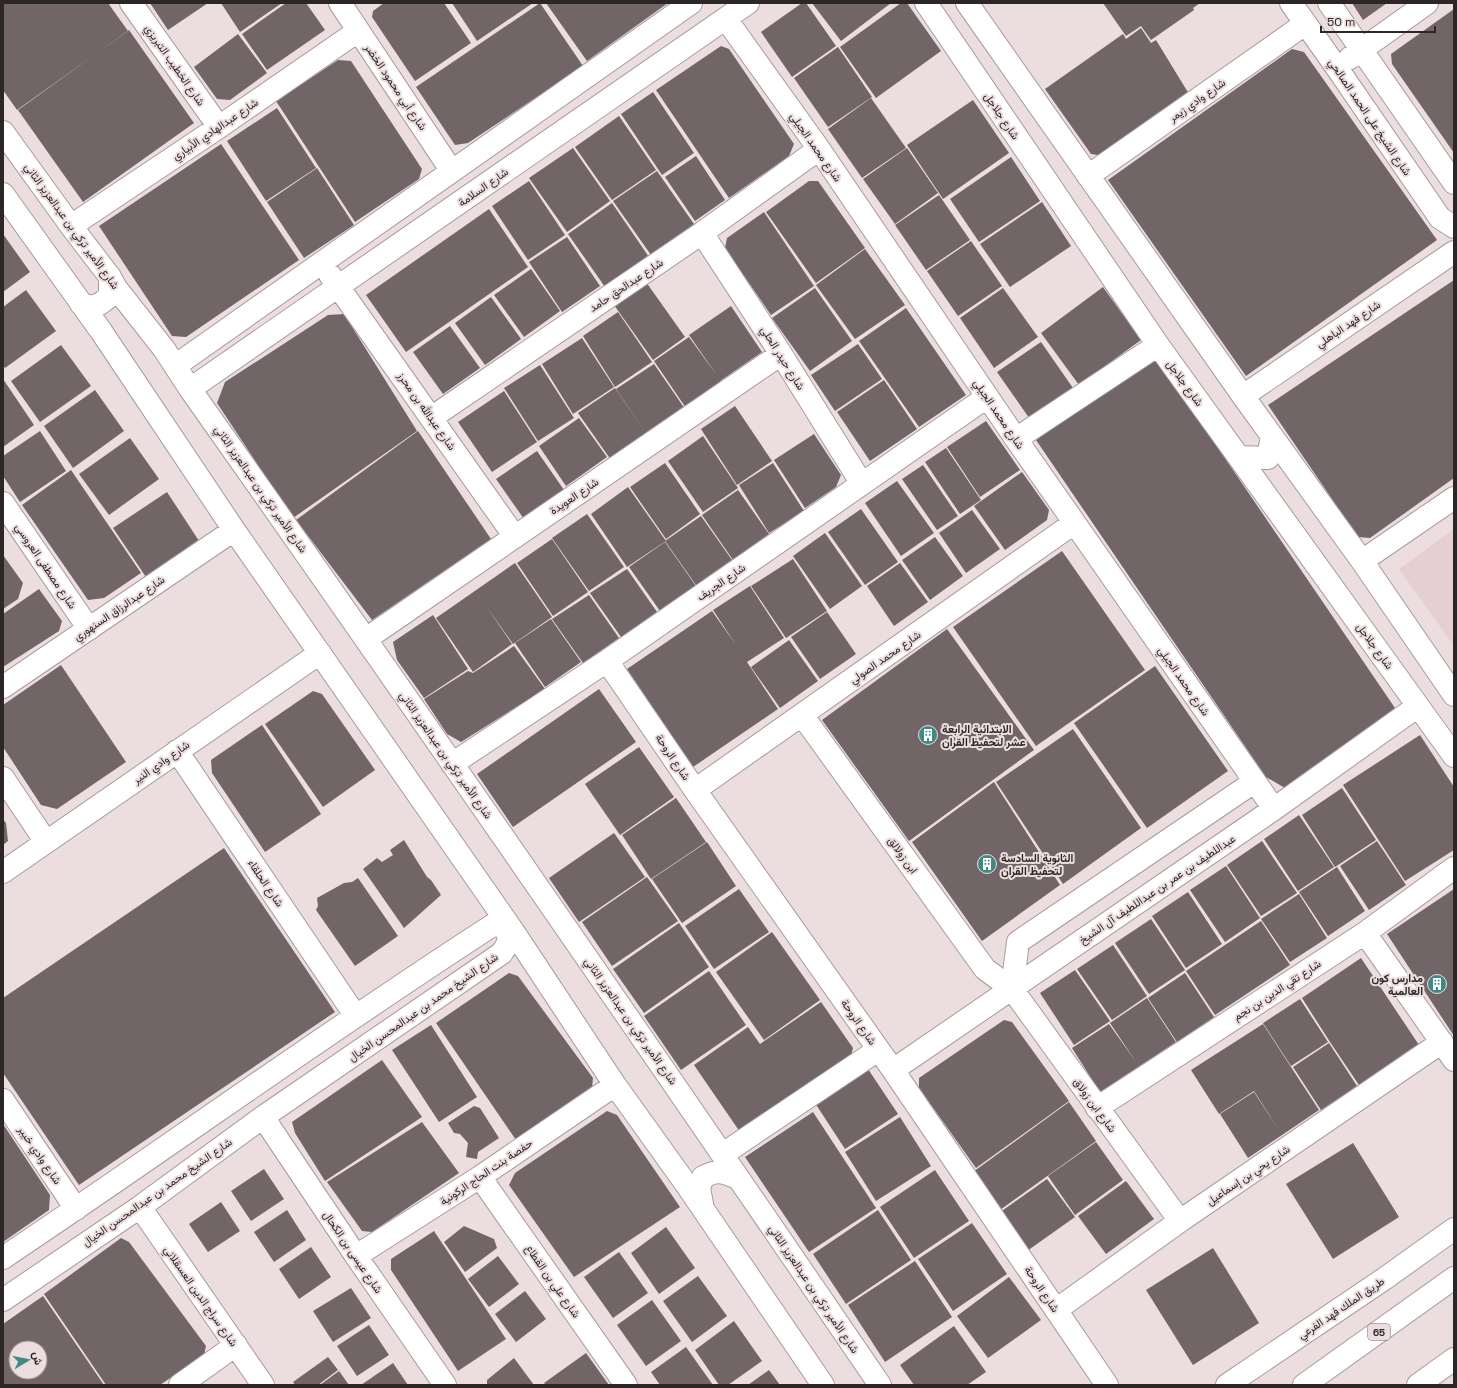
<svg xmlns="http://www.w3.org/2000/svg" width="1457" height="1388" viewBox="0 0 1457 1388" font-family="'Space Grotesk',Vazirmatn,sans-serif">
	<rect width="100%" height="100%" fill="#ecdddf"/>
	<path fill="#e6cfd3" d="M 1454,529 L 1454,646 L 1399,569 Z"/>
	<path fill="#726567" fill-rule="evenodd" d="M 3,3 L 108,3 L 128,31 L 17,110 L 3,90 Z
		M 150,3 L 208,3 L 168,30 Z
		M 221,3 L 282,3 L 240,32 Z
		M 286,3 L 306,3 L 325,30 L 267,70 L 242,34 Z
		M 384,3 L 444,3 L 471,43 L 415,81 L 372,17 L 373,11 Z
		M 452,3 L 533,3 L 477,41 Z
		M 540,3 L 583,66 L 468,143 L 455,145 L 416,87 Z
		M 546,3 L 668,3 L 587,61 Z
		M 802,3 L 806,3 L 836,46 L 792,77 L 761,32 Z
		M 812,3 L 891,3 L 841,41 Z
		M 901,3 L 907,3 L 941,51 L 876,98 L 840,47 Z
		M 1103,3 L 1200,3 L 1193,8 L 1194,10 L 1151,40 L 1141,26 L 1126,36 Z
		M 1352,3 L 1387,3 L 1363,20 Z
		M 1454,9 L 1454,153 L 1392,64 L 1391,54 Z
		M 1141,28 L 1151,43 L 1156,40 L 1189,94 L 1105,156 L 1091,154 L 1045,89 L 1123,34 L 1126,39 Z
		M 129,30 L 194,123 L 83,202 L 18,110 Z
		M 238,34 L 267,73 L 230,100 L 217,99 L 194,67 Z
		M 721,46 L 729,49 L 794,144 L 789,156 L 729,198 L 656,90 Z
		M 838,47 L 872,97 L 828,127 L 794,78 Z
		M 1292,49 L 1304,52 L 1437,240 L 1246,376 L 1108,180 Z
		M 338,60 L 351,61 L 422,169 L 419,179 L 355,222 L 276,101 Z
		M 653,92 L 694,153 L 662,175 L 621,114 Z
		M 871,98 L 906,148 L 862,178 L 828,129 Z
		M 973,100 L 1009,153 L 943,199 L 907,145 Z
		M 277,108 L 316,168 L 266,201 L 227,141 Z
		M 619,116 L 656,170 L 612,200 L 575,147 Z
		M 221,144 L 299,260 L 186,337 L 172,336 L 99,226 Z
		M 573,148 L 610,201 L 567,232 L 529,178 Z
		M 907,148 L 938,193 L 895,224 L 863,179 Z
		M 696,156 L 725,200 L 695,221 L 665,177 Z
		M 1011,157 L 1040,201 L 979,242 L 950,199 Z
		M 317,168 L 354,225 L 304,258 L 267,202 Z
		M 657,171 L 694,224 L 651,255 L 613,201 Z
		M 529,181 L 565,235 L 528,260 L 492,206 Z
		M 809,181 L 818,181 L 865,248 L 816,283 L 766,212 Z
		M 939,195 L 970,240 L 926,270 L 895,225 Z
		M 1042,202 L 1071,246 L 1010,287 L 980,244 Z
		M 612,203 L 649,257 L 605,287 L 568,234 Z
		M 489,209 L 528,267 L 406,352 L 366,295 Z
		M 764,212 L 814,286 L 771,315 L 725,248 L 727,238 Z
		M 3,234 L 30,272 L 3,292 Z
		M 567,237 L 600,286 L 562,312 L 529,262 Z
		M 971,241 L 1002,286 L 958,316 L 927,271 Z
		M 865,249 L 905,305 L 855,339 L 816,285 Z
		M 531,269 L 560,311 L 524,337 L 494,295 Z
		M 1454,280 L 1454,478 L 1370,538 L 1358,537 L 1268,405 Z
		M 646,282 L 685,337 L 653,360 L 614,305 Z
		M 1103,287 L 1141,340 L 1079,385 L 1041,333 Z
		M 815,288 L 852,341 L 810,371 L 772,318 Z
		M 1003,288 L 1038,337 L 994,368 L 960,318 Z
		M 26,290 L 56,331 L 5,368 L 3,365 L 3,307 Z
		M 491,297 L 521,339 L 485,365 L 455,323 Z
		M 731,306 L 762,352 L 720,381 L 722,383 L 686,408 L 654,361 L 689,337 L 718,377 L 689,335 Z
		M 906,308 L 966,395 L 919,427 L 859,341 Z
		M 618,312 L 652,362 L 615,387 L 583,336 Z
		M 344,314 L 417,431 L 293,518 L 217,403 L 225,382 L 328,315 Z
		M 450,326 L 480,368 L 443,394 L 413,352 Z
		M 582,338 L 614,387 L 573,414 L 542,364 Z
		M 1041,342 L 1075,391 L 1032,422 L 997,372 Z
		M 858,344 L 882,379 L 835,411 L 811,375 Z
		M 61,345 L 91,386 L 40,422 L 11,381 Z
		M 1156,357 L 1397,711 L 1285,788 L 1266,777 L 1036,440 Z
		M 654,364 L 685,409 L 647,435 L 616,389 Z
		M 540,365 L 574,418 L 538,441 L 504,388 Z
		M 3,379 L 34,425 L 3,447 Z
		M 884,380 L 917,429 L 870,461 L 837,412 Z
		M 615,388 L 647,435 L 611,460 L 578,413 Z
		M 95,390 L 124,431 L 73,468 L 44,426 Z
		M 504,391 L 537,442 L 492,472 L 458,422 Z
		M 735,406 L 772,461 L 737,485 L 701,429 Z
		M 579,418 L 607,457 L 566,486 L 539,446 Z
		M 986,421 L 1020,470 L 980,497 L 947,447 Z
		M 40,431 L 66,471 L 20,502 L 3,476 L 3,456 Z
		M 418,431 L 491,539 L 372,620 L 296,520 Z
		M 814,434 L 841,475 L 836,487 L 805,508 L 774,460 Z
		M 703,436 L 738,488 L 703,512 L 668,461 Z
		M 130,438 L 159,479 L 109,515 L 79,474 Z
		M 946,448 L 981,500 L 960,514 L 925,462 Z
		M 537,451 L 564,490 L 524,519 L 496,479 Z
		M 665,463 L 700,514 L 666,539 L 630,487 Z
		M 773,463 L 804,511 L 769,533 L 739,485 Z
		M 923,465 L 958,516 L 937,530 L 902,479 Z
		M 71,470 L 141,573 L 104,598 L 88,600 L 22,505 Z
		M 1022,472 L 1049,510 L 1047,520 L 1005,550 L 974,506 Z
		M 897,481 L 934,533 L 901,556 L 865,503 Z
		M 628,487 L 666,541 L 627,567 L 591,514 Z
		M 738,490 L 769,534 L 733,560 L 702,515 Z
		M 167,492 L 201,544 L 148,580 L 113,528 Z
		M 861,509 L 898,562 L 865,585 L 828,532 Z
		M 972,510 L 1000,549 L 966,573 L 939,533 Z
		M 587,514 L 624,567 L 589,591 L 552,538 Z
		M 701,516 L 732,560 L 696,585 L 665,541 Z
		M 825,533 L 862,586 L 830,609 L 793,556 Z
		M 935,537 L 963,576 L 930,600 L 902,560 Z
		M 552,539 L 588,592 L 553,616 L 517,563 Z
		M 665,542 L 696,586 L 660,611 L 629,567 Z
		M 1062,551 L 1145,670 L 1036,746 L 953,627 Z
		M 3,555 L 23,583 L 18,599 L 3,609 Z
		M 793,559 L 827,611 L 786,638 L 751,586 Z
		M 515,563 L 552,617 L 513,644 L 486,606 L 512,644 L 473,672 L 436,618 Z
		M 900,563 L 928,602 L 894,626 L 867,586 Z
		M 627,569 L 657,612 L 621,637 L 590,593 Z
		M 750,586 L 784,638 L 747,662 L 778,709 L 693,767 L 627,669 L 712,611 L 736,645 L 713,610 Z
		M 39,589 L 62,621 L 59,631 L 3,667 L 3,614 Z
		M 589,595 L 619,638 L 583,663 L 552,619 Z
		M 827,612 L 856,654 L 820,679 L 791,637 Z
		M 433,615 L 468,669 L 424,698 L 397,660 L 393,642 Z
		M 551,619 L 581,662 L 545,687 L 515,643 Z
		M 947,629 L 1034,750 L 909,841 L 822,720 Z
		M 789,640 L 818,681 L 780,708 L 751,667 Z
		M 514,646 L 545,689 L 461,742 L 447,734 L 424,699 L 468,671 L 473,673 Z
		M 61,665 L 126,762 L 57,809 L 41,805 L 3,747 L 3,705 Z
		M 1155,666 L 1228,771 L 1147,828 L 1074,723 Z
		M 599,689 L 636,742 L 513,827 L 477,774 Z
		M 313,691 L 322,694 L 375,770 L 323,807 L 265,724 Z
		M 262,725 L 321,814 L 265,852 L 212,773 L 211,760 Z
		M 1073,729 L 1141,828 L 1063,884 L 996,782 Z
		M 1420,735 L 1454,787 L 1454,850 L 1405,881 L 1343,785 Z
		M 639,747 L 674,797 L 620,835 L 585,784 Z
		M 994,782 L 1060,885 L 982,941 L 912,842 Z
		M 1342,788 L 1376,840 L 1335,867 L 1302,815 Z
		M 676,798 L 706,842 L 651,879 L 622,835 Z
		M 1299,815 L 1334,867 L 1298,891 L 1264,839 Z
		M 3,819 L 6,823 L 8,841 L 3,845 Z
		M 614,833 L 645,877 L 579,922 L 549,878 Z
		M 404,840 L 427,877 L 431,880 L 441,895 L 404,928 L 363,869 L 377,858 L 382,862 L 393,855 L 390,850 Z
		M 1262,841 L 1297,893 L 1261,916 L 1227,865 Z
		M 1377,841 L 1406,885 L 1369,910 L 1340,866 Z
		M 707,842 L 736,886 L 682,923 L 652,879 Z
		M 224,848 L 335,1012 L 79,1185 L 3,1073 L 3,998 Z
		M 1226,866 L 1260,918 L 1225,942 L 1190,890 Z
		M 1337,867 L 1365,911 L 1328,936 L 1299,892 Z
		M 647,877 L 678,921 L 612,966 L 582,922 Z
		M 358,878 L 398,936 L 355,966 L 316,910 L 318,906 L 317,898 L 344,883 L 352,882 Z
		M 739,889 L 769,932 L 714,969 L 685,926 Z
		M 1454,889 L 1454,1036 L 1387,934 Z
		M 1188,892 L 1222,944 L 1186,968 L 1152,916 Z
		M 1299,894 L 1327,938 L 1290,962 L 1261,919 Z
		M 1151,919 L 1185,970 L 1149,994 L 1115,943 Z
		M 1261,921 L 1290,965 L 1215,1015 L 1186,971 Z
		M 679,923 L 709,967 L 644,1013 L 613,969 Z
		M 772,932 L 820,1000 L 764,1040 L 716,972 Z
		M 1113,945 L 1147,996 L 1112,1020 L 1077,969 Z
		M 1361,958 L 1419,1045 L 1359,1085 L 1330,1042 L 1342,1034 L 1330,1042 L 1302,998 Z
		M 1075,970 L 1110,1021 L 1074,1045 L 1040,993 Z
		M 709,971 L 746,1025 L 681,1070 L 644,1016 Z
		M 509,973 L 518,976 L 593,1078 L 592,1088 L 516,1140 L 436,1023 Z
		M 1185,973 L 1214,1017 L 1177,1042 L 1148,998 Z
		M 1147,998 L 1176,1042 L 1100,1092 L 1072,1048 L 1109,1024 L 1136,1062 L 1110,1023 Z
		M 1300,999 L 1328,1042 L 1291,1066 L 1263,1023 Z
		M 821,1002 L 853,1048 L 849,1063 L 740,1132 L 694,1065 L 748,1027 L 760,1044 Z
		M 1004,1020 L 1012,1022 L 1069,1101 L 976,1168 L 919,1088 L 919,1078 Z
		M 1263,1024 L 1319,1110 L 1282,1135 L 1254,1091 L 1219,1114 L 1191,1070 Z
		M 431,1025 L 477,1097 L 439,1122 L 392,1050 Z
		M 1329,1043 L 1357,1086 L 1321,1110 L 1293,1067 Z
		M 382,1060 L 422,1117 L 325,1181 L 295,1133 L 292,1122 Z
		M 868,1069 L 898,1114 L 845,1149 L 815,1103 Z
		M 1254,1092 L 1282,1135 L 1248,1158 L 1220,1114 Z
		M 1069,1102 L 1096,1141 L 1000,1210 L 973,1172 Z
		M 474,1106 L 480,1108 L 499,1138 L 478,1152 L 477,1159 L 466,1157 L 468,1143 L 460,1134 L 454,1133 L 448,1123 Z
		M 607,1111 L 617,1115 L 680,1207 L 574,1277 L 509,1185 L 515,1173 Z
		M 813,1112 L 876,1208 L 809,1252 L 745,1157 Z
		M 900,1117 L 931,1166 L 876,1201 L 845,1152 Z
		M 422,1122 L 459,1173 L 372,1232 L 362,1231 L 327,1182 Z
		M 3,1124 L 50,1195 L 49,1210 L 3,1242 Z
		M 1096,1142 L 1123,1180 L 1075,1215 L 1048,1176 Z
		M 1353,1143 L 1399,1217 L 1333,1259 L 1286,1184 Z
		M 264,1169 L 284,1199 L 251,1221 L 231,1191 Z
		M 935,1170 L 969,1221 L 914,1258 L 880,1207 Z
		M 1047,1179 L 1075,1217 L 1027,1251 L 999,1213 Z
		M 1126,1181 L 1154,1219 L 1106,1254 L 1078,1216 Z
		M 221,1202 L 240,1231 L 208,1252 L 189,1224 Z
		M 287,1210 L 306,1240 L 274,1262 L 254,1232 Z
		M 878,1210 L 911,1260 L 846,1304 L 813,1254 Z
		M 972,1223 L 1007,1274 L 953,1311 L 918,1259 Z
		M 464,1226 L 494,1239 L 497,1248 L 465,1272 L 444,1242 Z
		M 666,1227 L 695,1268 L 659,1294 L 631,1253 Z
		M 434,1231 L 506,1339 L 458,1371 L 391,1270 L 391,1259 Z
		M 121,1238 L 129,1242 L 206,1346 L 204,1355 L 160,1385 L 106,1385 L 44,1294 Z
		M 311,1247 L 331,1277 L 299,1299 L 279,1269 Z
		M 1213,1248 L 1259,1323 L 1193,1365 L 1146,1290 Z
		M 619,1252 L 648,1293 L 613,1318 L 584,1277 Z
		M 498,1256 L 519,1284 L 489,1307 L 468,1279 Z
		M 915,1261 L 952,1317 L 885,1362 L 848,1305 Z
		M 698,1276 L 727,1316 L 692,1342 L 663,1301 Z
		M 1009,1277 L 1041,1320 L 988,1358 L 957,1316 Z
		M 351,1288 L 371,1318 L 333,1342 L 313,1311 Z
		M 525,1291 L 546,1319 L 516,1342 L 495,1314 Z
		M 43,1296 L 104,1385 L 3,1385 L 3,1324 ZM 16,1348 L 40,1348 L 40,1372 L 16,1372 Z
		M 652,1300 L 681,1341 L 646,1366 L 617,1325 Z
		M 734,1321 L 762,1361 L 728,1385 L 719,1385 L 695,1350 Z
		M 369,1325 L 389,1355 L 357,1376 L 337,1346 Z
		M 954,1326 L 986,1372 L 967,1385 L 914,1385 L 900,1365 Z
		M 686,1347 L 713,1385 L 660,1385 L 651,1372 Z
		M 586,1353 L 609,1385 L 546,1385 L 544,1383 Z
		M 328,1357 L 338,1370 L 318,1385 L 295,1385 L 293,1382 Z
		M 514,1358 L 534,1385 L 487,1385 L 487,1380 Z
		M 393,1363 L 408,1385 L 361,1385 Z
		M 769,1370 L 780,1385 L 748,1385 Z
		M 339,1371 L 349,1385 L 320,1385 Z"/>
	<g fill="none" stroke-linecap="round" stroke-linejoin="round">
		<defs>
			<path id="minor" d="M 131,3 L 219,127
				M 340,3 L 451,170
				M 926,3 L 1158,345 L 1454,756
				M 967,3 L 1243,396 L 1362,561 L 1454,695
				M 1291,3 L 1337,68 L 1440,218 L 1454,227
				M 1329,3 L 1454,183
				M 726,19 L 819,149 L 1016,439 L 1274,809
				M 1350,58 L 1427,3
				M 3,132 L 71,226 L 110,277 L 116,288 L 164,349 L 190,389 C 423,719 652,1051 880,1385
				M 1088,176 L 1305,24
				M 3,194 L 101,331 L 234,530 L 513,931 L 615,1085 L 686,1184 L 823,1385
				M 71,226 L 219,127 L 358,31
				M 702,233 L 781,354 L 862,484
				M 330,275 L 515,537
				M 81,304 C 94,309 101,305 110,295 L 110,277
				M 175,366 L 691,3
				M 190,389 L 748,3
				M 1243,396 L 1454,252
				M 431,418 L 702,233 L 819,149
				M 1016,439 L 1158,345
				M 1239,457 L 1268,458 L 1272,436
				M 3,503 L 89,629
				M 1362,561 L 1454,498
				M 366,639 L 781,354
				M 607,661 L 695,790 L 893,1070 L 1107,1385
				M 3,687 L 234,530
				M 802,715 L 985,969 L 1012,989 L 1180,1221
				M 177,751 L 355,1015
				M 452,764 L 607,661 L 987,397
				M 3,778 L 46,842
				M 695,790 L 1074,523
				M 3,872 L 320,653
				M 1365,933 L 1454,1060
				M 1012,989 L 1018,942 L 1254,782
				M 893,1070 L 1274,809 L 1418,706
				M 3,1100 L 76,1209
				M 1097,1108 L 1365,933 L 1454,868
				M 263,1117 L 356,1256 L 445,1385
				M 723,1154 L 878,1050
				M 480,1177 L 626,1385
				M 140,1207 L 263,1385
				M 703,1209 L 699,1188 L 703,1177 C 718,1169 723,1172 738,1178
				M 356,1256 L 480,1177 L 615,1085
				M 3,1258 C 167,1148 327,1032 493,925 C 503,925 510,931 508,941 C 508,945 504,949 502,953 L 263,1117 L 140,1207 L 3,1300
				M 1056,1310 L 1180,1221 L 1442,1042
				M 180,1385 L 236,1345"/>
			<path id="major" d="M 1227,1385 L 1384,1279 L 1454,1229"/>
			<path id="highway" d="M 1304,1385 L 1454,1278
				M 1418,1385 L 1454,1359"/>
		</defs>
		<use href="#minor" stroke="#a89a9d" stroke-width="24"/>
		<use href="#major" stroke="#a89a9d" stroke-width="24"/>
		<use href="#highway" stroke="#a89a9d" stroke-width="24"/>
		<use href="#minor" stroke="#fff" stroke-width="22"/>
		<use href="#major" stroke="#fff" stroke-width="22"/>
		<use href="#highway" stroke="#fff" stroke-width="22"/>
	</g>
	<defs>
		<symbol id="building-disc" viewBox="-11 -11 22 22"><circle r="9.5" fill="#428983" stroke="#ecdddf"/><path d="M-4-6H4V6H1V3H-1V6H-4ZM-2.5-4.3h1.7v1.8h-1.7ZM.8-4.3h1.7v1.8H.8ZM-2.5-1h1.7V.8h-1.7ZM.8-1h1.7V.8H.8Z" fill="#fff"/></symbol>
	</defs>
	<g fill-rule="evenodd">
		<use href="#building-disc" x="917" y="724" width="22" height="22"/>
		<use href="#building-disc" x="976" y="853" width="22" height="22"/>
		<use href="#building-disc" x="1426" y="973" width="22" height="22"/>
	</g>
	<g text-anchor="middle" stroke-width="4" stroke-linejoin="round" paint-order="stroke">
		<rect fill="#ecdddf" stroke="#665d5e" stroke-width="1" x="1368" y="1324" width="22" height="16" rx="3"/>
		<g font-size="10" font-weight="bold" fill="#2c2627">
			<text x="1379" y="1336">65</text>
		</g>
		<g font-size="11" fill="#2c2627" stroke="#ecdddf">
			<text transform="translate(175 65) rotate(55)" y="4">شارع الخطيب التبريزي</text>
			<text transform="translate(396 87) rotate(56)" y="4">شارع أبي محمود الخضر</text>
			<text transform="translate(1197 100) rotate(-35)" y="4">شارع وادي زيمر</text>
			<text transform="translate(1002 116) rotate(56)" y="4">شارع جلاجل</text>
			<text transform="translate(1370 117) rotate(56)" y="4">شارع الشيخ على الحمد الصالحي</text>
			<text transform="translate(215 129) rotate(-34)" y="4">شارع عبدالهادي الأبياري</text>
			<text transform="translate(816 147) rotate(55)" y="4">شارع محمد الجيلي</text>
			<text transform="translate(483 187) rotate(-35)" y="4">شارع السلامة</text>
			<text transform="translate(72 226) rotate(54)" y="4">شارع الأمير تركي بن عبدالعزيز الثاني</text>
			<text transform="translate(626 285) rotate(-34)" y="4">شارع عبدالحق حامد</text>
			<text transform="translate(1348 324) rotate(-34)" y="4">شارع فهد الباهلي</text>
			<text transform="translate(783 358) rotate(58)" y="4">شارع حيدر الحلي</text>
			<text transform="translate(1185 383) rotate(54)" y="4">شارع جلاجل</text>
			<text transform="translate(427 411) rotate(55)" y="4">شارع عبدالله بن محرز</text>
			<text transform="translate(999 414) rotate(56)" y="4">شارع محمد الجيلي</text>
			<text transform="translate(261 489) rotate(55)" y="4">شارع الأمير تركي بن عبدالعزيز الثاني</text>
			<text transform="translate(574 496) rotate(-34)" y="4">شارع العويدة</text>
			<text transform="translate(46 566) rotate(56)" y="4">شارع مصطفى العروسي</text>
			<text transform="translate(721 582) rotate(-35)" y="4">شارع الجريف</text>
			<text transform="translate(119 608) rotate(-34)" y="4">شارع عبدالرزاق السنهوري</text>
			<text transform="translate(1375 646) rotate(54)" y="4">شارع جلاجل</text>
			<text transform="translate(885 657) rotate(-35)" y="4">شارع محمد الصولي</text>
			<text transform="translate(1184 681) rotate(55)" y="4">شارع محمد الجيلي</text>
			<text transform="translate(446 755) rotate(55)" y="4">شارع الأمير تركي بن عبدالعزيز الثاني</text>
			<text transform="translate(673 757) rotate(56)" y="4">شارع الروحة</text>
			<text transform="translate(161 762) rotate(-35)" y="4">شارع وادي النير</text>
			<text transform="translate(903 855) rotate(54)" y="4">ابن زولالق</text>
			<text transform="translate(266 883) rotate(56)" y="4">شارع الحلقاء</text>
			<text transform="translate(1157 889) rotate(-34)" y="4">عبداللطيف بن عمر بن عبداللطيف آل الشيخ</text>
			<text transform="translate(1277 990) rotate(-33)" y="4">شارع تقي الدين بن نجم</text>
			<text transform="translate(423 1007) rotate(-35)" y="4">شارع الشيخ محمد بن عبدالمحسن الخيال</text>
			<text transform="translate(631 1021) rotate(55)" y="4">شارع الأمير تركي بن عبدالعزيز الثاني</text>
			<text transform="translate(859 1022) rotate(55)" y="4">شارع الروحة</text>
			<text transform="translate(1095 1105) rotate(54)" y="4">شارع ابن زولاق</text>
			<text transform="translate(40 1155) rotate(56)" y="4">شارع وادي خيبر</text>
			<text transform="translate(486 1172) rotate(-34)" y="4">حفصة بنت الحاج الركونية</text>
			<text transform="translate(1248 1175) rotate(-34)" y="4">شارع يحي بن إسماعيل</text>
			<text transform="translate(157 1192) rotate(-35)" y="4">شارع الشيخ محمد بن عبدالمحسن الخيال</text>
			<text transform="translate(353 1252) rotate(56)" y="4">شارع عيسى بن الكحال</text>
			<text transform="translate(553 1281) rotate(55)" y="4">شارع علي بن القطاع</text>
			<text transform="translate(814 1289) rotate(56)" y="4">شارع الأمير تركي بن عبدالعزيز الثاني</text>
			<text transform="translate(1042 1289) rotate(56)" y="4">شارع الروحة</text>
			<text transform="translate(201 1296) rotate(55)" y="4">شارع سراج الدين العسقلاني</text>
			<text transform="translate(1341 1308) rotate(-34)" y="4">طريق الملك فهد الفرعي</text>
		</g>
		<g font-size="11" font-weight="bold" fill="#2c2627" stroke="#ecdddf" text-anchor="start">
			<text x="942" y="733">الابتدائية الرابعة<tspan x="942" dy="13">عشر لتحفيظ القران</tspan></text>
			<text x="1001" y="862">الثانوية السادسة<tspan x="1001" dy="13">لتحفيظ القران</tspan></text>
			<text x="1423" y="982" text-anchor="end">مدارس كون<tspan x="1423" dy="13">العالمية</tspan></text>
		</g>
	</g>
	<rect width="1457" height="1388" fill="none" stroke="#2c2627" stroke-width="8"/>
	<g transform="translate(28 1360) rotate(80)"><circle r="19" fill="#ecdddf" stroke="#9f9495"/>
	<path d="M0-3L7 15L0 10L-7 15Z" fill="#428983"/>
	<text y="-6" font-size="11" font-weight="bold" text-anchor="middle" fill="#2c2627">ش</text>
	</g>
	<path d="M1321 26v6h114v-6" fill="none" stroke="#2c2627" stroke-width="2"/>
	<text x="1327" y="26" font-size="12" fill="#2c2627" stroke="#ecdddf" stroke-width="3" paint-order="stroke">50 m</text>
</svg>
